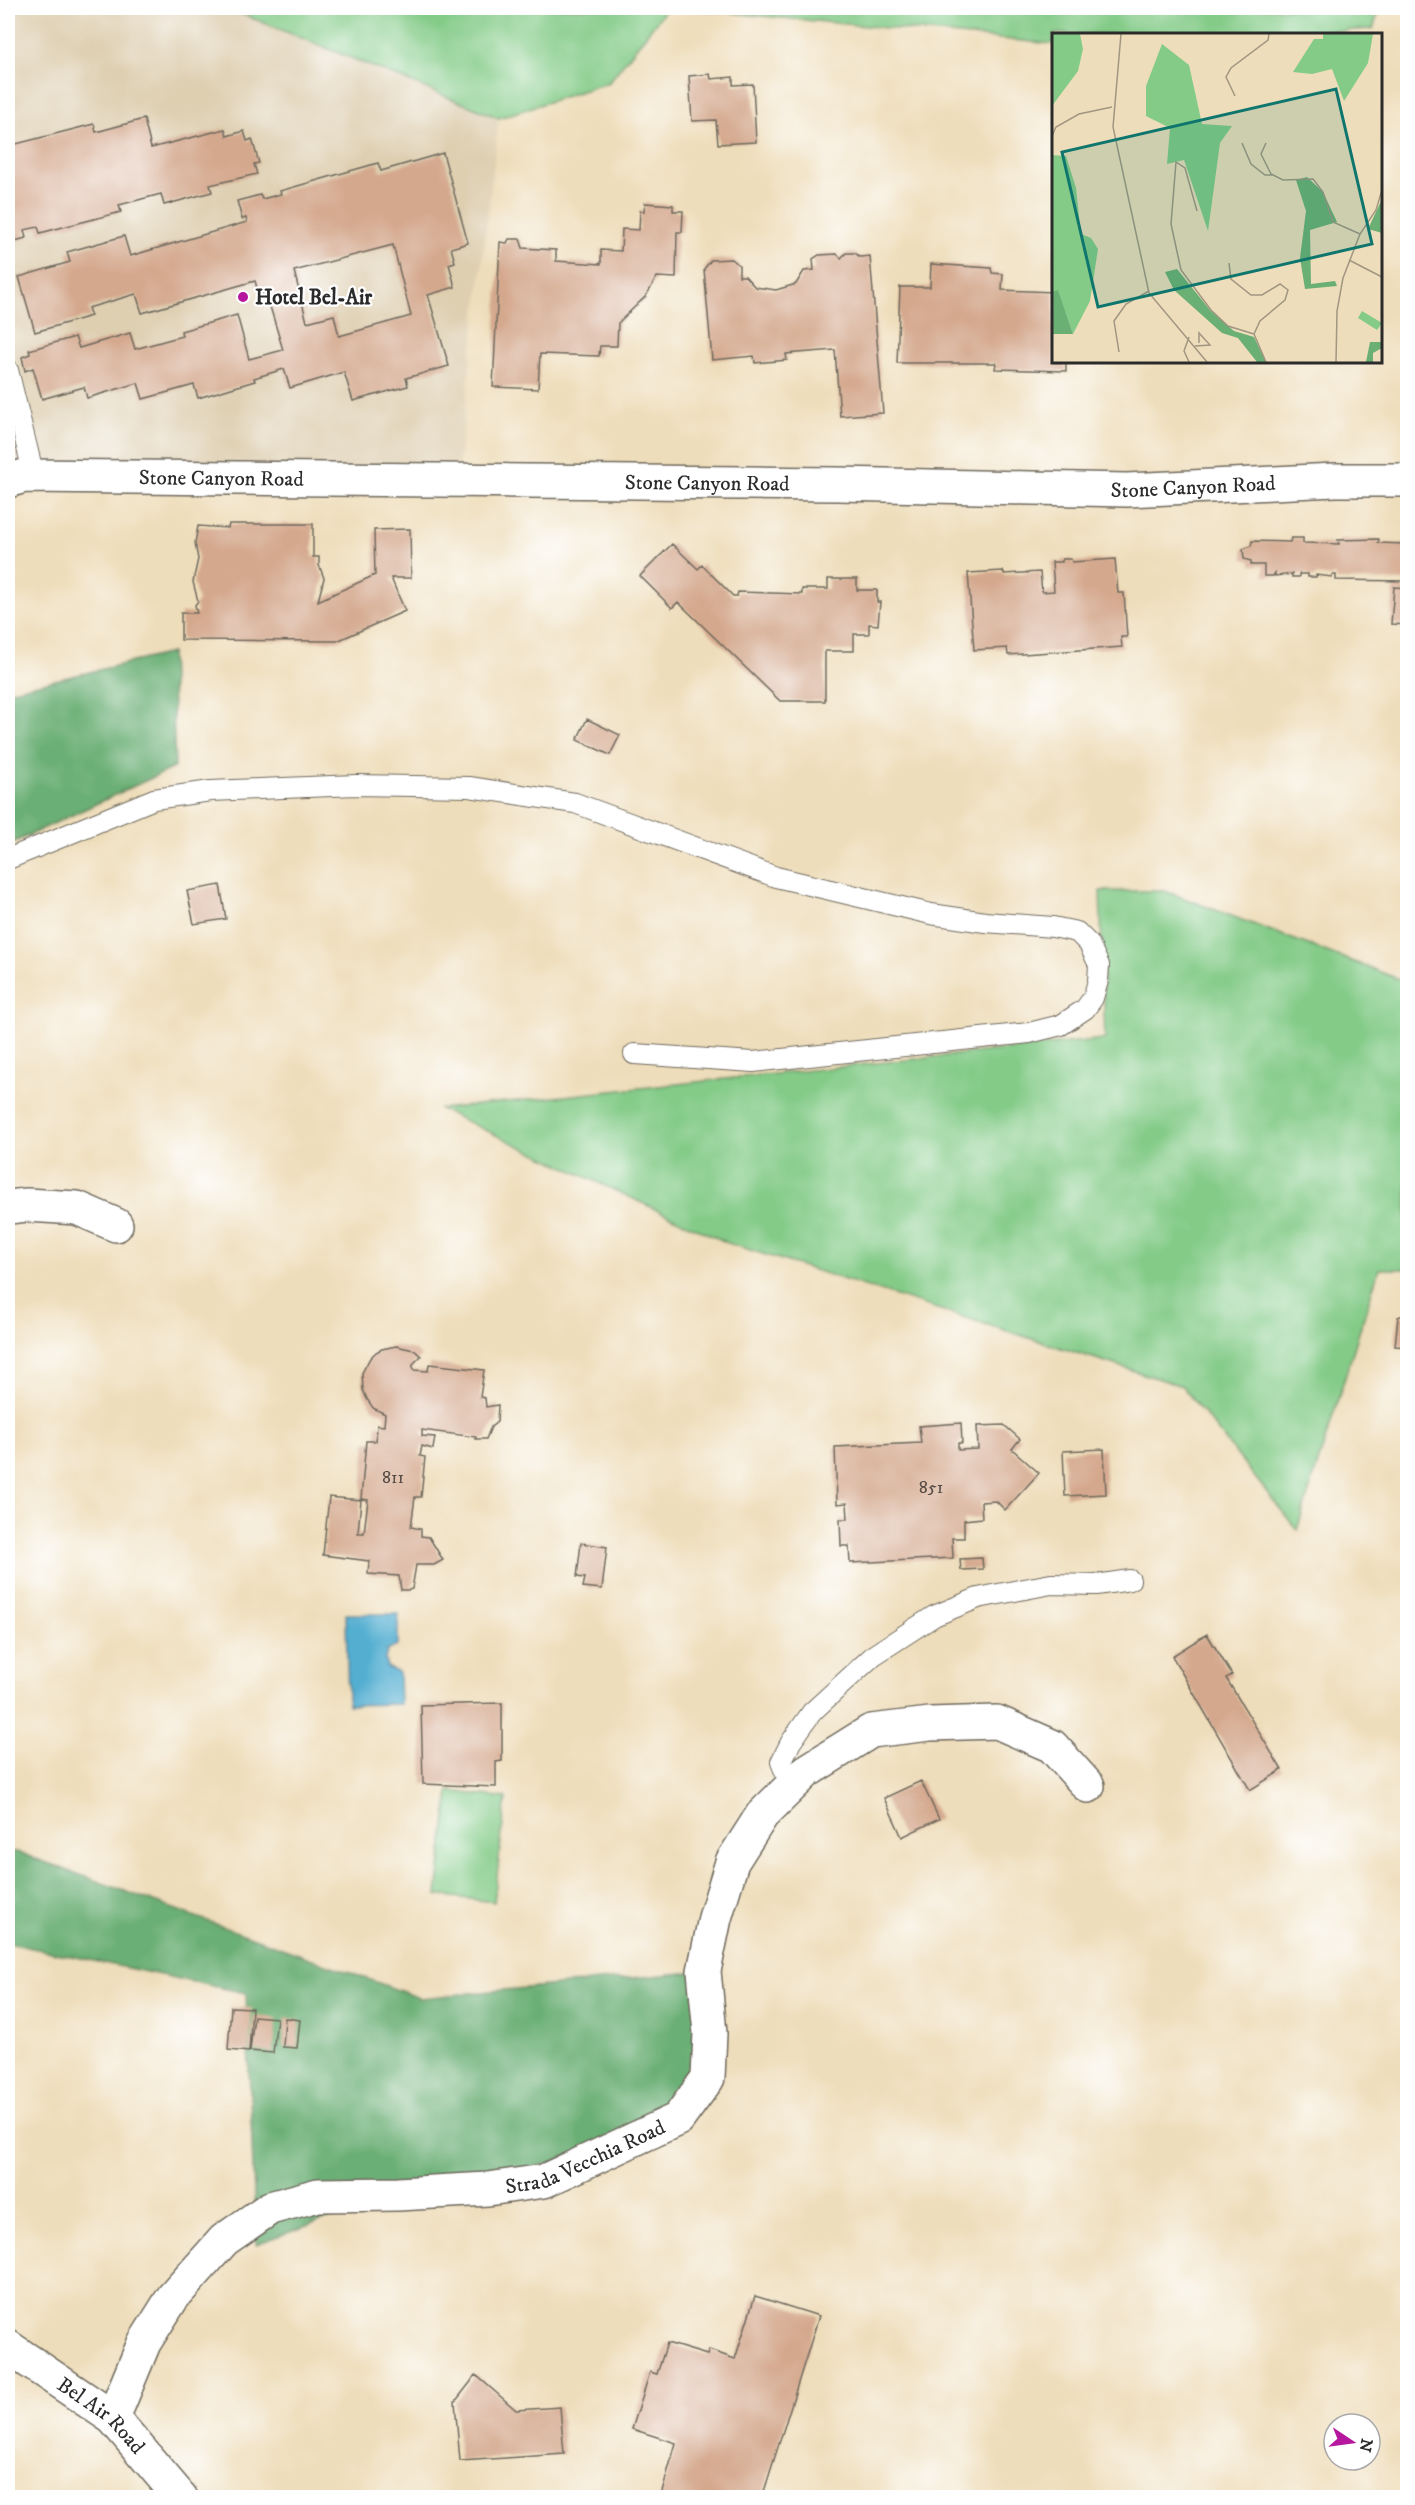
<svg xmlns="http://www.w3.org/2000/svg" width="1415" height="2505" viewBox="0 0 1415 2505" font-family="'IM FELL DW Pica',serif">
	<rect width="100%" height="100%" fill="#fff"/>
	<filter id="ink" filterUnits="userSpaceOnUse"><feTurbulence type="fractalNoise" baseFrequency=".0167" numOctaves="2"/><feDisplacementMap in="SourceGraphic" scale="12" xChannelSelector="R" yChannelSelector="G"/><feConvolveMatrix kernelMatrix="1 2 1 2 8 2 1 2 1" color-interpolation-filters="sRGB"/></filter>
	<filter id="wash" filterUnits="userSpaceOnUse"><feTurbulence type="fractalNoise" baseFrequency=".008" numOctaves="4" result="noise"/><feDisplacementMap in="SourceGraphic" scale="24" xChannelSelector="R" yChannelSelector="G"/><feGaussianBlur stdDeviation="1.35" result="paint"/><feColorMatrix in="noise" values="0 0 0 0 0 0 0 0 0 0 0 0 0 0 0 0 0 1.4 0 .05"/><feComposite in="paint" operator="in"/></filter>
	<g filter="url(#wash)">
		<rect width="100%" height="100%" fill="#eeddba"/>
		<path fill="#decfb1" d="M 8,8 L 227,8 L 499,118 L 457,480 L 8,481 Z"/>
		<path fill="#83cb87" stroke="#577b59" stroke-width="1.5" d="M 227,8 L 667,8 L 609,82 L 499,118 Z
			M 681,8 L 1380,8 L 1373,29 L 1279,34 L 1054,34 L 1053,44 Z
			M 1100,891 L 1165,891 L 1407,982 L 1407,1269 L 1379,1269 L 1297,1530 L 1182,1386 L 728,1243 L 440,1109 L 1105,1039 Z
			M 449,1791 L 506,1798 L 494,1902 L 437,1895 Z"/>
		<path fill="#6aaf74" stroke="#4a6d50" stroke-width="1.5" d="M 171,653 L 175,767 L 8,845 L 8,691 Z
			M 8,1852 L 17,1852 L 420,1998 L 704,1971 L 708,2078 L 601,2154 L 398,2194 L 256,2244 L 246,1993 L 8,1943 Z"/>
		<path fill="#52aed0" stroke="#3e6c7e" stroke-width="1.5" d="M 346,1614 L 398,1614 L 398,1645 L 387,1651 L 385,1659 L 387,1667 L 399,1673 L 400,1704 L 348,1705 Z"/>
		<g id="blocks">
			<path fill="#d4a88d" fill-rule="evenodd" d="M 710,74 L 711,79 L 733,77 L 733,85 L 753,84 L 756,142 L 718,144 L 716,120 L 692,121 L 689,76 Z
				M 144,119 L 151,148 L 225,129 L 227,136 L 244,131 L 247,141 L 252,139 L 259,163 L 254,164 L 257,174 L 210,185 L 212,192 L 164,205 L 161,194 L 119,205 L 121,212 L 40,233 L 38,227 L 24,230 L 26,238 L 8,243 L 8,146 L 94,124 L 96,132 Z
				M 443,153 L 468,243 L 451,248 L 455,262 L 449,264 L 455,287 L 428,295 L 449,366 L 406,378 L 408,386 L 353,401 L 344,372 L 290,388 L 284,369 L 254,378 L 255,381 L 198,398 L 194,385 L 143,399 L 138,383 L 87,398 L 84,387 L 42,399 L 33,368 L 25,371 L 22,357 L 30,354 L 29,350 L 75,337 L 79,348 L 130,333 L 135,349 L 182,336 L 181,331 L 237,315 L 249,359 L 283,350 L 266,293 L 259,295 L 255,281 L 142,313 L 136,294 L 88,308 L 91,316 L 35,332 L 19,277 L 70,262 L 67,252 L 124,236 L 130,256 L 247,222 L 246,218 L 242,219 L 237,201 L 260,195 L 262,199 L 281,194 L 280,191 L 378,163 L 381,171 ZM 393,245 L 411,316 L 339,336 L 334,315 L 307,322 L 294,271 Z
				M 645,203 L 673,205 L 673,211 L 683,211 L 682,232 L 677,232 L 676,278 L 657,277 L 646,296 L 618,323 L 617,346 L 600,346 L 599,356 L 540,354 L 538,389 L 493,387 L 500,242 L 507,243 L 509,239 L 520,239 L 523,248 L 556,250 L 556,261 L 601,264 L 601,250 L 621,251 L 622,229 L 639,230 L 640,211 L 644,211 Z
				M 846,253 L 855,253 L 860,257 L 870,256 L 883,413 L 840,416 L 835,350 L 786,354 L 787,360 L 755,363 L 754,356 L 712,360 L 704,269 L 711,260 L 732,259 L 739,265 L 739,276 L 745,276 L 755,287 L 776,290 L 796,284 L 804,271 L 814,270 L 813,259 L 819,255 L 837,254 L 841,258 Z
				M 931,264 L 991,268 L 992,273 L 1003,274 L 1002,290 L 1054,292 L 1054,362 L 1066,362 L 1066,371 L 995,369 L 996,363 L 897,363 L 900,287 L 930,287 Z
				M 229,524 L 313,524 L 313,557 L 319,557 L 319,565 L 324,578 L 318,601 L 375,575 L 374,530 L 410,529 L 411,578 L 391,578 L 405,611 L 337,641 L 181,640 L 181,613 L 197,613 L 195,605 L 198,601 L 193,582 L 198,559 L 195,543 L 198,526 L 228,528 Z
				M 1291,538 L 1303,538 L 1303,543 L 1339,544 L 1338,540 L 1379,539 L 1378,543 L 1406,544 L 1406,581 L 1336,580 L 1336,575 L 1332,575 L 1332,577 L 1316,575 L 1316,577 L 1308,577 L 1308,574 L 1299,574 L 1299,577 L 1292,577 L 1292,574 L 1275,576 L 1275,573 L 1273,576 L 1264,576 L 1264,565 L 1251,565 L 1251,561 L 1244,559 L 1243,549 L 1251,546 L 1252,541 L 1290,542 Z
				M 672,544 L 698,569 L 702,565 L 733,596 L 737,596 L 738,592 L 802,594 L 802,589 L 828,589 L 828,579 L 857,579 L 857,590 L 877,590 L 877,602 L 880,602 L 878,625 L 869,624 L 869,634 L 854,634 L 854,651 L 825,651 L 825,701 L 780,701 L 678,602 L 672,608 L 640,576 Z
				M 1062,559 L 1071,559 L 1072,562 L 1115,559 L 1118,593 L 1124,593 L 1127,637 L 1121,637 L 1122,647 L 1008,655 L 1007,648 L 974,650 L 968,573 L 1003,571 L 1004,574 L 1040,572 L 1042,592 L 1054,591 L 1052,562 L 1062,562 Z
				M 1394,587 L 1408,588 L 1408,625 L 1391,624 Z
				M 587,719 L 620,735 L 610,755 L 577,740 Z
				M 220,885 L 226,919 L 194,924 L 187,891 Z
				M 1408,1313 L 1408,1347 L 1395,1346 L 1398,1317 Z
				M 396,1346 L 414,1350 L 421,1356 L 413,1364 L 413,1370 L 428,1371 L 429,1364 L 484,1370 L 480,1397 L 485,1398 L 486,1407 L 498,1405 L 497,1422 L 491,1427 L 486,1439 L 475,1439 L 476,1437 L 422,1430 L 422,1436 L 435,1437 L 433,1449 L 422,1446 L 420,1456 L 425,1457 L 421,1497 L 415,1497 L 411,1527 L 421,1529 L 421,1536 L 429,1537 L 443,1560 L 434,1565 L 416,1565 L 412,1589 L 409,1590 L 401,1590 L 399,1576 L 368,1574 L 369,1561 L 323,1555 L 329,1497 L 361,1500 L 358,1533 L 364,1533 L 368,1500 L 361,1499 L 366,1441 L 376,1441 L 377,1425 L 384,1426 L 385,1414 L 373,1408 L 367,1399 L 363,1390 L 362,1373 L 370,1358 L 376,1352 L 382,1349 Z
				M 961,1423 L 962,1443 L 958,1443 L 958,1450 L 978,1449 L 977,1426 L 1004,1425 L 1020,1439 L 1012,1449 L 1039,1473 L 1005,1510 L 996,1501 L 981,1502 L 982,1518 L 964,1520 L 964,1538 L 952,1538 L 953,1558 L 850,1563 L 849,1546 L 841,1546 L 840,1519 L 848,1519 L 847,1503 L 837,1504 L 835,1447 L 921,1443 L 919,1426 Z
				M 1104,1449 L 1106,1494 L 1065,1496 L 1063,1451 Z
				M 581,1543 L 607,1547 L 602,1589 L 583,1587 L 585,1578 L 577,1577 Z
				M 982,1558 L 983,1569 L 961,1570 L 960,1559 Z
				M 1207,1634 L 1232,1675 L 1226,1678 L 1282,1770 L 1250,1790 L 1172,1656 Z
				M 502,1703 L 502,1761 L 496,1762 L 496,1787 L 423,1784 L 421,1705 Z
				M 921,1781 L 939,1819 L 902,1837 L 884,1798 Z
				M 231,2007 L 252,2008 L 249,2052 L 228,2050 Z
				M 254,2016 L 277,2018 L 273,2053 L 250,2051 Z
				M 285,2018 L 300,2020 L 297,2048 L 283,2047 Z
				M 755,2296 L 819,2316 L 762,2498 L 660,2498 L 676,2443 L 632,2429 L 650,2372 L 657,2374 L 667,2343 L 707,2355 L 709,2350 L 735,2359 Z
				M 476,2375 L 516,2410 L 560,2407 L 564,2454 L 460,2461 L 455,2402 Z"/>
		</g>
	</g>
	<g filter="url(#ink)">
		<use href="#blocks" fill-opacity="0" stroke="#6f695d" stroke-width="1.5"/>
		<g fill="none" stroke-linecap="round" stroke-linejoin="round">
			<defs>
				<path id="lane" d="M 8,370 L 34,476
					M 8,859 L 154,799 L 211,791 L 356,785 L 469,787 L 575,803 L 776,877 L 931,914 L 985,922 L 1053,927 L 1077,932 L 1089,944 L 1099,965 L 1098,981 L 1093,998 L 1085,1009 L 1061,1025 L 1029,1033 L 753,1062 L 634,1054
					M 791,1787 L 781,1762 L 791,1742 L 812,1712 L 874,1655 L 934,1616 L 978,1598 L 1051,1584 L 1096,1585 L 1130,1580"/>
				<g id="street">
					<path id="s1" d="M 8,481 L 24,476 L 838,484 L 1127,490 L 1335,480 L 1408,480"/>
					<path d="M 8,1207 L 27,1205 L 77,1208 L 116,1225"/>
					<path id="s2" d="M 8,2347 L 113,2418 L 181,2498"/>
					<path id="s3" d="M 113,2418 L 144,2343 L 173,2297 L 224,2240 L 270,2208 L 318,2195 L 398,2194 L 488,2189 L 544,2181 L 678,2119 L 708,2078 L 710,2033 L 704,1971 L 715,1918 L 732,1862 L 762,1815 L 807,1771 L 871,1731 L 930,1724 L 997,1722 L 1052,1746 L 1088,1786"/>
				</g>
			</defs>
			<use href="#lane" stroke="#6f695d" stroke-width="22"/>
			<use href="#street" stroke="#6f695d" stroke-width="36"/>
			<use href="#lane" stroke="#fff" stroke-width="20"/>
			<use href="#street" stroke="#fff" stroke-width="33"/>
		</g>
	</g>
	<circle fill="#b5179e" stroke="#fff" stroke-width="2" cx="243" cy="297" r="6"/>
	<g text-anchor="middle" stroke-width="4.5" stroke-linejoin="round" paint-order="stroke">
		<g font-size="18" fill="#554a44">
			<text x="393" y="1483">811</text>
			<text x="931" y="1493">851</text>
		</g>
		<g font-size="21" font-weight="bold" fill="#2b2b2b" stroke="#fff" text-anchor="start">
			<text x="255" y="304">Hotel Bel-Air</text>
		</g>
		<g font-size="21" fill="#2b2b2b" stroke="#fff">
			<text dy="7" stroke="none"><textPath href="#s1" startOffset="214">Stone Canyon Road</textPath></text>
			<text dy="7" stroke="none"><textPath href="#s1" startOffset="700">Stone Canyon Road</textPath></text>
			<text dy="7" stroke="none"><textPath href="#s1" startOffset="1186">Stone Canyon Road</textPath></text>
			<text dy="7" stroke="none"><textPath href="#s3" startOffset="591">Strada Vecchia Road</textPath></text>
			<text dy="7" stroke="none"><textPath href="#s2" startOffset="116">Bel Air Road</textPath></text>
		</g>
	</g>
	<g transform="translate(1052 33)">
		<rect width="330" height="330" fill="#eeddba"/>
		<path d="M 0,1 L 28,1 L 31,16 L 26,38 L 0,73 ZM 271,1 L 321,1 L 316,30 L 292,68 L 280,36 L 260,41 L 241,39 L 262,6 L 271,6 ZM 110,11 L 137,32 L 150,91 L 180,93 L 168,110 L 156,198 L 132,127 L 115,131 L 118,95 L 94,83 L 94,53 ZM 0,122 L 14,123 L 24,155 L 29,201 L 39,205 L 46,216 L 38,268 L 21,301 L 6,258 L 0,259 ZM 310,278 L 330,290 L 325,297 L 306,285 Z" fill="#83cb87"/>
		<path d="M 255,144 L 271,159 L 285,189 L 258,197 L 259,251 L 283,248 L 285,253 L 253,256 L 248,225 L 254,178 L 244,147 ZM 330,166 L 330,200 L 316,196 ZM 125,236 L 158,277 L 182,298 L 202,304 L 214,329 L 205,329 L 186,305 L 170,300 L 122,257 L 113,239 ZM 6,257 L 21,301 L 0,301 L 0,259 ZM 318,309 L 330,309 L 330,315 L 321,320 L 321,329 L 314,329 Z" fill="#6aaf74"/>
		<path fill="none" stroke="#a09681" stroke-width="1.5" d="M 69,1 L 61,94 L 97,260 L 155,329M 183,63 L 174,44 L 179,35 L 216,7 L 217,1M 0,103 L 4,94 L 27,81 L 60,74M 190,110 L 199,131 L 213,142 L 221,142M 214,110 L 209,121 L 219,141 L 231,147 L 261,146 L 271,159 L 281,189 L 308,201M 145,178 L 133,135 L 124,129 L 119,191 L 129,237 L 159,277 L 176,293 L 202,301M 297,227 L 330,244M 177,230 L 179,246 L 199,262 L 210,262 L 228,251 L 236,257 L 233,267 L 208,288 L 202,301 L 214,329M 137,304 L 132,318 L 137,329M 143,313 L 158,312 L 147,300 L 147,310M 67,319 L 62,288 L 74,271 L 97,258M 284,329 L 285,278 L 291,245 L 308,201 L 324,177 L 330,157"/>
		<path fill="#0f766e" fill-opacity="0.15" stroke="#0f766e" stroke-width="3" d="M 284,56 L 320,211 L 46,274 L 10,119 Z"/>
		<rect width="330" height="330" fill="none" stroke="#2b2b2b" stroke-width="3"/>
	</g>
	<rect width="1415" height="2505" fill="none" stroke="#fff" stroke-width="30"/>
	<g transform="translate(1352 2442) rotate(103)"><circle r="28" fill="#ffffff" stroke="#aaaaaa" stroke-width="1.5"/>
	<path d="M0-4.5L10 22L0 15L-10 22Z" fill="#b5179e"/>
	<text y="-9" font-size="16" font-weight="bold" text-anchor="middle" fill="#2b2b2b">N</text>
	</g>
</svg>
